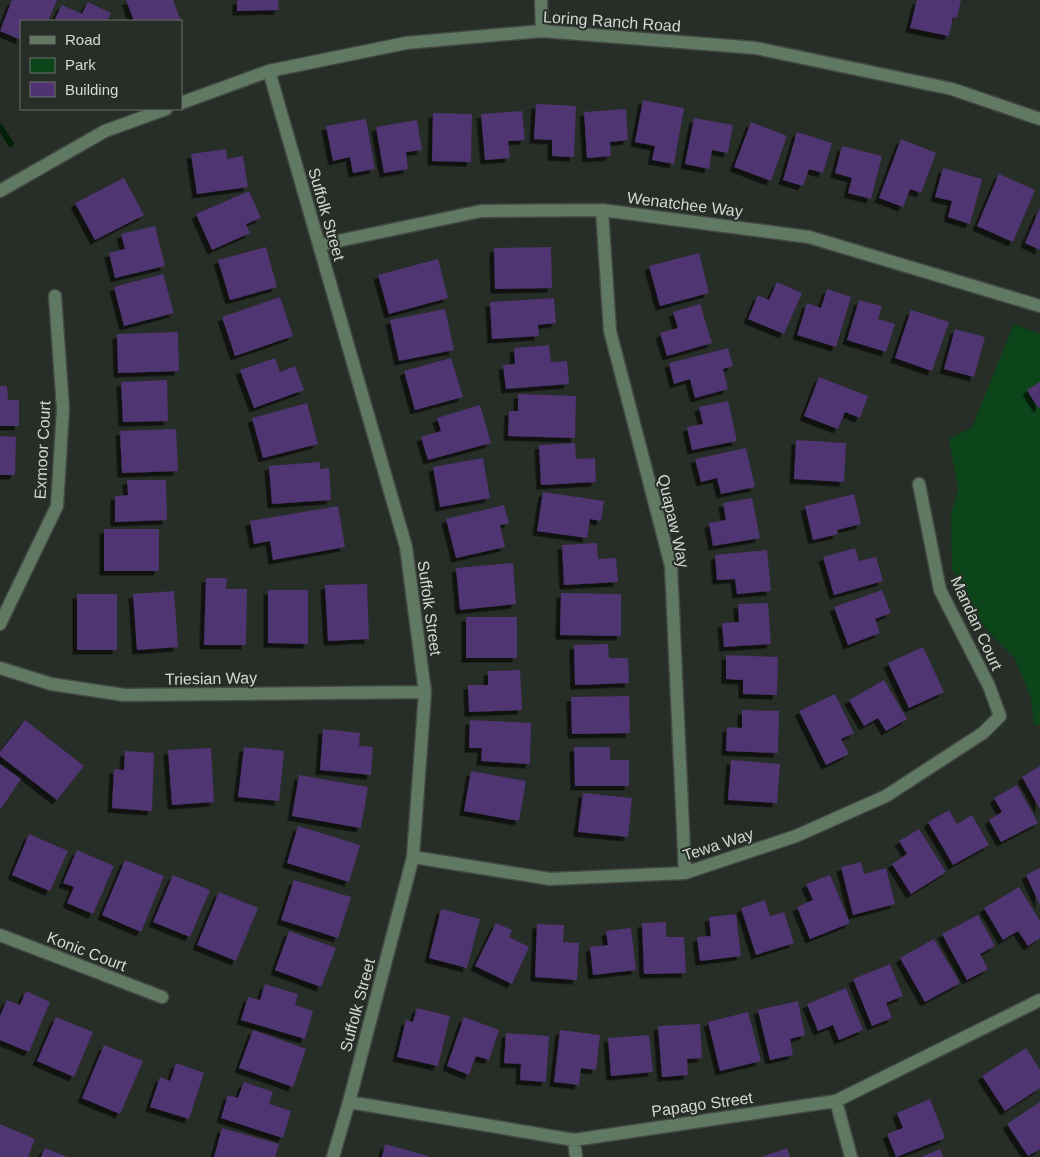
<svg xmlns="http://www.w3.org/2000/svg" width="1040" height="1157" viewBox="0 0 1040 1157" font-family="Arial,sans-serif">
	<defs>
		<filter id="shadow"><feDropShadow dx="-4.5" dy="4.5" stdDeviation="0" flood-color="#0009"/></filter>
	</defs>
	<rect width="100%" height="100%" fill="#272d27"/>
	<path fill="#0d451b" d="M 1014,324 L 1040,334 L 1040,725 L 1034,725 L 1031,698 L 1015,659 L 984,627 L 952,569 L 951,515 L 958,489 L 949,439 L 972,427 Z"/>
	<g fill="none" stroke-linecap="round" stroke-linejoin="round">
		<path stroke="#002007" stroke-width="6" d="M 0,127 L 11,144"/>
	</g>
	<path fill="#503471" filter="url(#shadow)" d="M 12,0 L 57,0 L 48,21 L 21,21 L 21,40 L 0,31 Z
		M 126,0 L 173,0 L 181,21 L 134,21 Z
		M 237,0 L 278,0 L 279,10 L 237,11 Z
		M 917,0 L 961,0 L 957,18 L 953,17 L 949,36 L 910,28 Z
		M 88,2 L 111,13 L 107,21 L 54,21 L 62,5 L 82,14 Z
		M 643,100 L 684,108 L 674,164 L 652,160 L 655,146 L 635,142 Z
		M 536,104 L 576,106 L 574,157 L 552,156 L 552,140 L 534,139 Z
		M 626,109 L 628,140 L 610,142 L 611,156 L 587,158 L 584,112 Z
		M 522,111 L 525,140 L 508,141 L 510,158 L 485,160 L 481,114 Z
		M 433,113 L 472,114 L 471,162 L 432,161 Z
		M 694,118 L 733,125 L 728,153 L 712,150 L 709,169 L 685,164 Z
		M 366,119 L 375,169 L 353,173 L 350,157 L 333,161 L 326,126 Z
		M 417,120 L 422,150 L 406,152 L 408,169 L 384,173 L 376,127 Z
		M 751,122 L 787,136 L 771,181 L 734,167 Z
		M 797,132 L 832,143 L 823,173 L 809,169 L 803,186 L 783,180 Z
		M 901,139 L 936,153 L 921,193 L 910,189 L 903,207 L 879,198 Z
		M 842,146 L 882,156 L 871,199 L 848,193 L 852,178 L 835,173 Z
		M 226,149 L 227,159 L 243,156 L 248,187 L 197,194 L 191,154 Z
		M 943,168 L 982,179 L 970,224 L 948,217 L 952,201 L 935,197 Z
		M 999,174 L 1035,190 L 1013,242 L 977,226 Z
		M 124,178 L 144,215 L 95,240 L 75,203 Z
		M 249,191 L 261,218 L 246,224 L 250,233 L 212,250 L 196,214 Z
		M 1040,208 L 1040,250 L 1025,243 Z
		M 155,226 L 165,266 L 115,278 L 109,253 L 125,249 L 121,234 Z
		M 266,247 L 277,287 L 230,300 L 218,260 Z
		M 551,247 L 552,288 L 495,289 L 494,248 Z
		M 699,253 L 709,293 L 660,306 L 649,266 Z
		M 438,259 L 448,298 L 389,314 L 378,275 Z
		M 163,274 L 174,313 L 124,326 L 114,287 Z
		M 777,282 L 802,293 L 784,334 L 748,319 L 758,295 L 769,300 Z
		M 827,289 L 851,297 L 836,347 L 797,335 L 807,303 L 821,308 Z
		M 280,297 L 293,336 L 235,356 L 222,317 Z
		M 554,298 L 556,323 L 538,325 L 539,336 L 492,339 L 490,302 Z
		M 859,300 L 882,306 L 878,319 L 895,324 L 886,352 L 847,340 Z
		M 700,304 L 712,343 L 667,356 L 660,333 L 678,328 L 673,312 Z
		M 445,309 L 454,350 L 399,361 L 390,320 Z
		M 911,310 L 949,322 L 932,371 L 895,358 Z
		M 955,329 L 985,337 L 974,377 L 944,369 Z
		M 178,332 L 179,371 L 118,373 L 117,334 Z
		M 549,345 L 551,362 L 567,361 L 569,384 L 506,389 L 503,365 L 515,364 L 514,348 Z
		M 728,348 L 733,366 L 723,369 L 728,389 L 695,398 L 690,379 L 674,384 L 669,363 Z
		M 275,358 L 280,372 L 295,366 L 304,390 L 254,408 L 240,370 Z
		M 451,358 L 463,397 L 415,410 L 404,371 Z
		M 819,377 L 868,396 L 860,418 L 845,412 L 838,429 L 804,416 Z
		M 167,380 L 168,421 L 123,422 L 121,382 Z
		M 1040,382 L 1040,407 L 1038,408 L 1027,390 Z
		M 0,386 L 7,386 L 8,400 L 19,400 L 19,426 L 0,426 Z
		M 518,394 L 576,396 L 575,438 L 508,436 L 509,411 L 518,411 Z
		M 728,401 L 737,441 L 692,450 L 687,427 L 703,424 L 699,407 Z
		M 307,403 L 318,444 L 263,458 L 252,418 Z
		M 480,405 L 491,443 L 428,460 L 421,437 L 441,431 L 437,418 Z
		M 176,429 L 178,471 L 122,473 L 120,431 Z
		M 0,436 L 16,437 L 15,475 L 0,475 Z
		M 796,440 L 846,443 L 844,482 L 794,479 Z
		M 575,443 L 576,459 L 595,458 L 596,482 L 541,485 L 539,445 Z
		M 746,448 L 755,487 L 721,494 L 717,478 L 701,482 L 695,459 Z
		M 483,458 L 490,498 L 440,507 L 433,467 Z
		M 320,462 L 320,469 L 329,468 L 331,500 L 272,504 L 269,466 Z
		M 127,480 L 166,480 L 167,520 L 115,522 L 115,496 L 128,495 Z
		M 543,492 L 604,501 L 601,521 L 590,519 L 587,538 L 537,531 Z
		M 854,494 L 861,524 L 837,530 L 838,534 L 813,540 L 805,506 Z
		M 752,498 L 760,538 L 713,546 L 709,523 L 726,520 L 723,503 Z
		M 504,505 L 509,523 L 500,525 L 505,547 L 456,558 L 446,519 Z
		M 338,506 L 345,547 L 273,560 L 270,541 L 254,544 L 250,521 Z
		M 104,529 L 159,529 L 159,571 L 104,571 Z
		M 597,543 L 598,559 L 616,558 L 618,582 L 564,585 L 562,545 Z
		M 855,548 L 859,561 L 876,557 L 883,581 L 834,595 L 823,557 Z
		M 767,550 L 771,591 L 737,594 L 735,579 L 717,580 L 715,555 Z
		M 513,563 L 516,604 L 460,610 L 456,568 Z
		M 206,578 L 227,578 L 226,589 L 247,589 L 246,645 L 204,645 Z
		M 367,584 L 369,639 L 328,641 L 325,585 Z
		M 268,590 L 308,590 L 308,644 L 268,643 Z
		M 882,590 L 891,613 L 875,619 L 880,633 L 848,645 L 834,607 Z
		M 174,591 L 178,647 L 137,650 L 133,594 Z
		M 561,593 L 621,594 L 621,636 L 560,635 Z
		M 77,594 L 117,594 L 117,650 L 77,650 Z
		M 768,603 L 771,644 L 724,647 L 722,623 L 739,622 L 738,604 Z
		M 466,617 L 517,617 L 517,658 L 466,658 Z
		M 608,644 L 609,658 L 628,658 L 629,683 L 575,685 L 574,645 Z
		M 923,647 L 944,692 L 909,708 L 888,663 Z
		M 726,655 L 778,657 L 777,695 L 743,694 L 743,680 L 726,679 Z
		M 520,670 L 522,710 L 469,712 L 468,685 L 488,685 L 488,671 Z
		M 884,680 L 907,719 L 886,731 L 878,718 L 864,726 L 849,700 Z
		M 835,694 L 854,733 L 841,739 L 849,754 L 826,765 L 799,711 Z
		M 629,696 L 630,733 L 572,734 L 571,697 Z
		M 742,710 L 779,711 L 778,753 L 726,751 L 727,727 L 742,728 Z
		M 25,720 L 84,766 L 57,800 L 0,756 L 0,752 Z
		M 470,720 L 531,723 L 530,764 L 481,761 L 482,748 L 469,748 Z
		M 323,729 L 360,733 L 359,746 L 373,747 L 371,775 L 320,770 Z
		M 244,747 L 284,751 L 279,801 L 238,797 Z
		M 574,747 L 610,747 L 610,760 L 629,760 L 629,786 L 575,786 Z
		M 211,748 L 214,802 L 172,805 L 168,750 Z
		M 125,751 L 154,753 L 152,811 L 112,808 L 114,769 L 124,770 Z
		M 731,760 L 780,764 L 777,803 L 728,800 Z
		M 0,764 L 21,779 L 0,810 Z
		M 1040,766 L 1040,809 L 1022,777 Z
		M 471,771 L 526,781 L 519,821 L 464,811 Z
		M 299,775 L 368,787 L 361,828 L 292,816 Z
		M 1017,785 L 1038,823 L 1001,842 L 989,820 L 1002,812 L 994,798 Z
		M 583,793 L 632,798 L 628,837 L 578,832 Z
		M 949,810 L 957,824 L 972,815 L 989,845 L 953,865 L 928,822 Z
		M 298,826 L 360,845 L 349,882 L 287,863 Z
		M 919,829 L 946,872 L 911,894 L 892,864 L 907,854 L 899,841 Z
		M 29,834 L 68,851 L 50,891 L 12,875 Z
		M 77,850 L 114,866 L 93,914 L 67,903 L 74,887 L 63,883 Z
		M 125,860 L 164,876 L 141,932 L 102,915 Z
		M 861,862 L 864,874 L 886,868 L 895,904 L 853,915 L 841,867 Z
		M 1040,868 L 1040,905 L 1026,875 Z
		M 173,875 L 210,890 L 190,937 L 153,922 Z
		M 830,875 L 850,923 L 810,939 L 797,907 L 813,900 L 806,884 Z
		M 294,880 L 351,897 L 338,938 L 281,920 Z
		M 1019,887 L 1040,921 L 1040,938 L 1028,946 L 1018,931 L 1003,940 L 984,908 Z
		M 219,892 L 258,908 L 236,961 L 197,945 Z
		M 765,900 L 770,916 L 784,912 L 794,943 L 756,955 L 741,908 Z
		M 441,909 L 480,919 L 467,968 L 429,958 Z
		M 736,914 L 741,956 L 700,961 L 697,937 L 711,936 L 709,917 Z
		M 978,915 L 995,946 L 980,954 L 988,969 L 967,980 L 942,934 Z
		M 666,922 L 666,937 L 684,937 L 686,973 L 644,974 L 642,923 Z
		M 496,923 L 512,930 L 509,937 L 529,947 L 512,984 L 475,966 Z
		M 537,924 L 564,925 L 563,942 L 579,943 L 577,980 L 535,977 Z
		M 631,928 L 636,970 L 593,975 L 590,947 L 608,945 L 606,931 Z
		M 289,931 L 336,948 L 321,987 L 275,970 Z
		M 934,939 L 960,983 L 925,1002 L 900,958 Z
		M 890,964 L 903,996 L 886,1003 L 892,1018 L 872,1026 L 853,979 Z
		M 265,984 L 298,994 L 295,1005 L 313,1011 L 305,1039 L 241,1020 L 248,997 L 260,1000 Z
		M 846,988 L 863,1030 L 839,1040 L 833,1025 L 818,1031 L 807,1004 Z
		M 26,991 L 50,1002 L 29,1052 L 0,1040 L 0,1016 L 7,1000 L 20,1005 Z
		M 798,1001 L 805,1035 L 790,1039 L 793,1055 L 770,1060 L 758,1010 Z
		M 417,1008 L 450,1016 L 438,1066 L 397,1057 L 406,1020 L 413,1022 Z
		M 748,1012 L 761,1061 L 720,1071 L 708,1022 Z
		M 56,1017 L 93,1032 L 74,1077 L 37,1061 Z
		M 464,1017 L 499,1030 L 489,1060 L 476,1056 L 469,1075 L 447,1066 Z
		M 700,1024 L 702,1058 L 687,1059 L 688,1075 L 662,1077 L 658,1026 Z
		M 253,1030 L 306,1049 L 293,1087 L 239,1068 Z
		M 560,1030 L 600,1035 L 596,1070 L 581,1068 L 579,1085 L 554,1082 Z
		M 506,1033 L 549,1036 L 546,1082 L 520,1080 L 521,1064 L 504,1063 Z
		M 649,1035 L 653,1072 L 611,1076 L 608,1038 Z
		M 104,1045 L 143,1061 L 120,1114 L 82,1098 Z
		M 1026,1048 L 1040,1070 L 1040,1088 L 1005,1111 L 982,1076 Z
		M 176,1063 L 204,1073 L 189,1119 L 150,1107 L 160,1077 L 170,1081 Z
		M 244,1082 L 273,1092 L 269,1104 L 291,1111 L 283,1138 L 221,1118 L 228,1095 L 238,1098 Z
		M 930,1099 L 945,1138 L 896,1157 L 887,1134 L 903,1128 L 897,1113 Z
		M 1040,1102 L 1040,1149 L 1028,1156 L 1007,1124 Z
		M 0,1124 L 35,1139 L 28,1157 L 0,1157 Z
		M 222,1128 L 279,1144 L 275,1157 L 214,1157 Z
		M 385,1144 L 428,1156 L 428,1157 L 382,1157 Z
		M 45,1148 L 67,1157 L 41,1157 Z
		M 787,1148 L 790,1157 L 761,1157 Z
		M 940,1149 L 943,1157 L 921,1157 Z"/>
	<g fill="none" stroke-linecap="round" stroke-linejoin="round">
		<defs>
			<path id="minor" d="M 541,0 L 542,31
				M 269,71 L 406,547 L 425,692 L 413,857 L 349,1102 L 333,1157
				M 181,103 L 269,71 L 406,43 L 542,31 L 756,48 L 952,89 L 1040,119
				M 0,191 L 105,131 L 166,109
				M 602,210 L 610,331 L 671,566 L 685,873
				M 319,245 L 481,211 L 602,210 L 809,237 L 1040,306
				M 0,624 L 57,506 L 63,409 L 55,296
				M 0,668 L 51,684 L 124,695 L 425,692
				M 413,857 L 550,879 L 685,873 L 796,836 L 886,796 L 983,733 L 1000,716 L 989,686 L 940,590 L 919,484
				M 0,935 L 162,997
				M 836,1101 L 851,1157
				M 349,1102 L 574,1140 L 836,1101 L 1040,1000
				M 574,1140 L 576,1157"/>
		</defs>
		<use href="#minor" stroke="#434843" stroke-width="15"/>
		<use href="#minor" stroke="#607962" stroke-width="12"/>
	</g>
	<g text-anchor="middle" stroke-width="4" stroke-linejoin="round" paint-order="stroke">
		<g font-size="16" fill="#d4d7d4" stroke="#272d27">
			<text transform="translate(612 21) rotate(4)" y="6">Loring Ranch Road</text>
			<text transform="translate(685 204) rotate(7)" y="6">Wenatchee Way</text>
			<text transform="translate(327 214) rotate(74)" y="6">Suffolk Street</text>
			<text transform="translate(42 450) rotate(-87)" y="6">Exmoor Court</text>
			<text transform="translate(674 521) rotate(77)" y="6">Quapaw Way</text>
			<text transform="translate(430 608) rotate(82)" y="6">Suffolk Street</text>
			<text transform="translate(977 623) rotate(65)" y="6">Mandan Court</text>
			<text transform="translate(211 678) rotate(-1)" y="6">Triesian Way</text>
			<text transform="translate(718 844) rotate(-18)" y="6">Tewa Way</text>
			<text transform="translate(87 951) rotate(21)" y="6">Konic Court</text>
			<text transform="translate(357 1005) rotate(-75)" y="6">Suffolk Street</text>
			<text transform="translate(702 1104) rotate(-8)" y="6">Papago Street</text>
		</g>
	</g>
	<rect x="20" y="20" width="162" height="90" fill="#272d27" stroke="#6c716c"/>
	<rect x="30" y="36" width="25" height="8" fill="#607962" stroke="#6c716c"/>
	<text x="65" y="45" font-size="15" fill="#d4d7d4">Road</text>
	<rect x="30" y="58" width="25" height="15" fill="#0d451b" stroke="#6c716c"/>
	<text x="65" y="70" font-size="15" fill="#d4d7d4">Park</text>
	<rect x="30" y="82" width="25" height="15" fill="#503471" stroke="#6c716c"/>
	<text x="65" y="95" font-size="15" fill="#d4d7d4">Building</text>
</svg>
